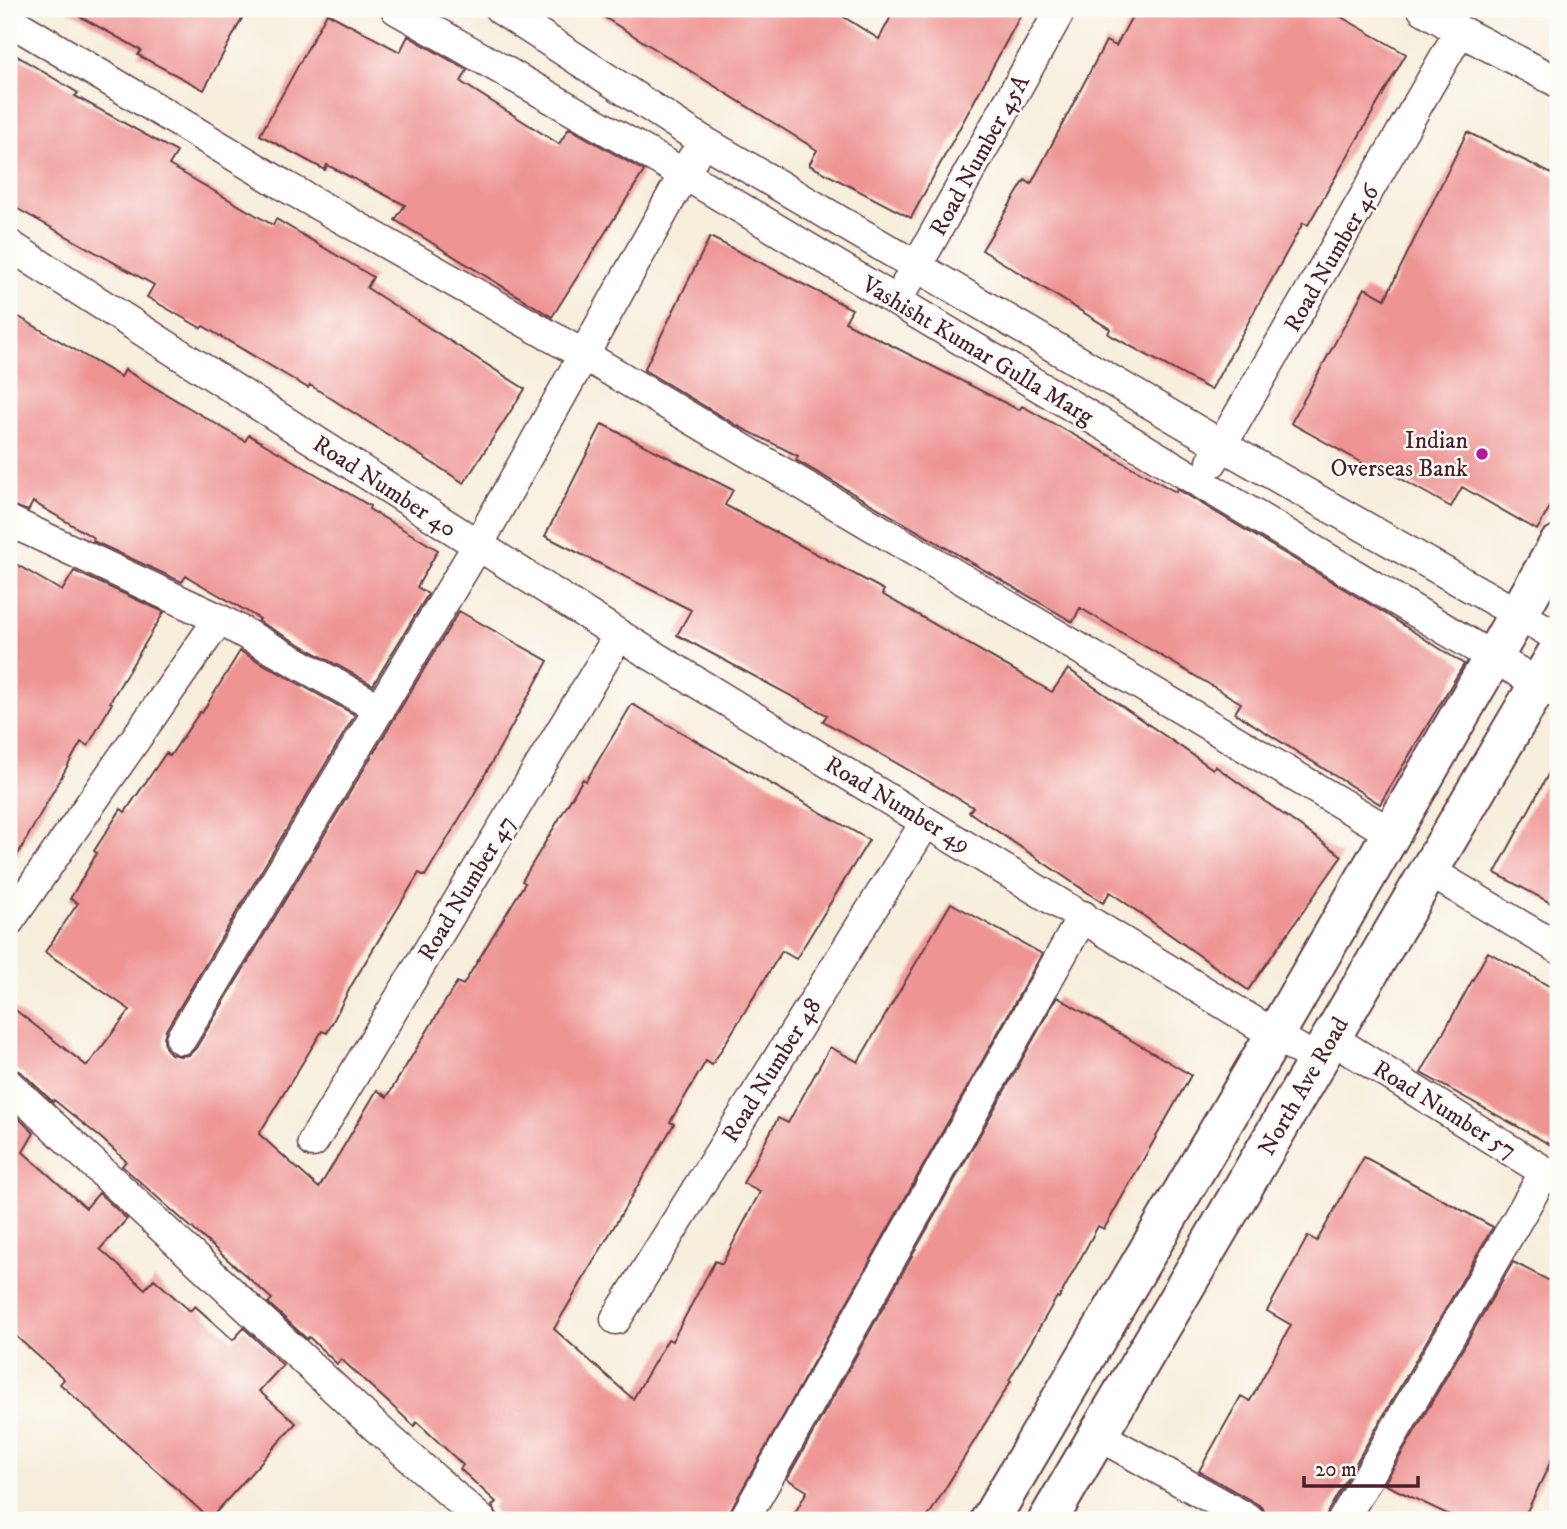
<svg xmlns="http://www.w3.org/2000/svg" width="1567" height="1529" viewBox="0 0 1567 1529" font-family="'IM FELL DW Pica',serif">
	<rect width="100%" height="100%" fill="#fdfcf7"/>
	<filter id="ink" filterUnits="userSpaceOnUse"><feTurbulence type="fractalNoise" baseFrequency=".0143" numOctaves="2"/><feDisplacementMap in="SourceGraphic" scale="14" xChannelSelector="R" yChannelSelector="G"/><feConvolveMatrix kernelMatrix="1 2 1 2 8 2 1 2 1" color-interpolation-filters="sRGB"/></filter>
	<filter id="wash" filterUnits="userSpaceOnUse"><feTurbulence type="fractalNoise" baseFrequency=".00686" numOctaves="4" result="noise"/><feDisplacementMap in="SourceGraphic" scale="28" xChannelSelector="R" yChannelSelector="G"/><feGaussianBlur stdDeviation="1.57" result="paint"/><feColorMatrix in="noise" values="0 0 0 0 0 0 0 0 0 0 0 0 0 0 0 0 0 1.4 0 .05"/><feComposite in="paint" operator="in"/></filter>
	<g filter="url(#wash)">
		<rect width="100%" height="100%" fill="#f7eedc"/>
		<g id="blocks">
			<path fill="#ee9594" d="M 66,9 L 247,9 L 204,90 L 138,55 L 141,50 Z
				M 591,9 L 831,9 L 879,39 L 895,9 L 1024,9 L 911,218 L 809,165 L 817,150 Z
				M 1136,9 L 1327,9 L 1406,54 L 1308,225 L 1303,223 L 1211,390 L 1108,334 L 1110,329 L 982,250 L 1025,180 L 1031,184 L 1106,41 L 1116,46 Z
				M 327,13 L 400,52 L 408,36 L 467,70 L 461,82 L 559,144 L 569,128 L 644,171 L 552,317 L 395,220 L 405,205 L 327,165 L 325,170 L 260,135 Z
				M 9,51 L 78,93 L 75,96 L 177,152 L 169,165 L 273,225 L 276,219 L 373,277 L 367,288 L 525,389 L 464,483 L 310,385 L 308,388 L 203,326 L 201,328 L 147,297 L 154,285 L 9,204 Z
				M 1467,132 L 1558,177 L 1558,493 L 1537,530 L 1462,487 L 1451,507 L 1373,463 L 1370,467 L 1291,423 L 1365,288 L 1385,299 Z
				M 710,237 L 852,309 L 845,322 L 1019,410 L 1022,406 L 1176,492 L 1177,489 L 1381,611 L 1464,664 L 1380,804 L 1235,713 L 1241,703 L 1080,608 L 1073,622 L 796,460 L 798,456 L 738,426 L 644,370 Z
				M 9,311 L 121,377 L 125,370 L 245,441 L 249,435 L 370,506 L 369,509 L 438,550 L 417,587 L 428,594 L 373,685 L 258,621 L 260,619 L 186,576 L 182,582 L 93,541 L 94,538 L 33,502 L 28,511 L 9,504 Z
				M 602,424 L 733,490 L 725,505 L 884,590 L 882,594 L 1052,692 L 1068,669 L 1213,769 L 1215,766 L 1342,856 L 1248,990 L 1110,892 L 1103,903 L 969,812 L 973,807 L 823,721 L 827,715 L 677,635 L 691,610 L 545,536 Z
				M 9,560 L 62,591 L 74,571 L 164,612 L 110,702 L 112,703 L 88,746 L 81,742 L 9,870 Z
				M 459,611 L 548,661 L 473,796 L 425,876 L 419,873 L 351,986 L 327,1033 L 322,1031 L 259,1134 L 319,1188 L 377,1090 L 387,1097 L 457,982 L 463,985 L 525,883 L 522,881 L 583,779 L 586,781 L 632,704 L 869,840 L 796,959 L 782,951 L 712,1065 L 706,1061 L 670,1122 L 674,1124 L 554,1329 L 633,1399 L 668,1339 L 672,1341 L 715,1261 L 722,1264 L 760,1192 L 743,1183 L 778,1118 L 788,1123 L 830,1047 L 858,1062 L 951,903 L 1042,954 L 725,1520 L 498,1520 L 497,1514 L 492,1506 L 496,1502 L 460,1469 L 463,1465 L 417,1422 L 414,1426 L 341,1359 L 337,1364 L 309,1337 L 307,1339 L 268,1303 L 272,1299 L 122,1166 L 126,1161 L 101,1138 L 54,1100 L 53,1102 L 21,1072 L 9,1068 L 9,1005 L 87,1066 L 130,1010 L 45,952 L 78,903 L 70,899 L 97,853 L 94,851 L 121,809 L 125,812 L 166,753 L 170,756 L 200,712 L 202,713 L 240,651 L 355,715 L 166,1030 L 164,1038 L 165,1047 L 171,1054 L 180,1056 L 189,1055 L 196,1048 Z
				M 1558,756 L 1558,907 L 1495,873 Z
				M 1488,952 L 1558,991 L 1558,1149 L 1421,1073 Z
				M 1057,997 L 1191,1075 L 1104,1229 L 1098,1226 L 1059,1298 L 1057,1297 L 1009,1380 L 1011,1381 L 926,1520 L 791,1520 L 807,1491 L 787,1479 Z
				M 9,1109 L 34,1133 L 23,1152 L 86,1208 L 99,1193 L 127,1219 L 100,1249 L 145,1289 L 154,1279 L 190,1311 L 195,1306 L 233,1340 L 244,1328 L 283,1365 L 259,1391 L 296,1423 L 210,1519 L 60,1384 L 64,1379 L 9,1330 Z
				M 1364,1157 L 1493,1227 L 1328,1511 L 1326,1520 L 1281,1520 L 1265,1512 L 1259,1505 L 1199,1471 L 1241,1396 L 1250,1401 L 1291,1325 L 1267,1311 L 1308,1236 L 1317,1241 Z
				M 1513,1262 L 1558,1285 L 1558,1446 L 1523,1520 L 1460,1520 L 1384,1484 Z"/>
		</g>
	</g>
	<g filter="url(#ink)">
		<use href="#blocks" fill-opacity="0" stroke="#643e46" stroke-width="2"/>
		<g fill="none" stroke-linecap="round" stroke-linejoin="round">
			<defs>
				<path id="street" d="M 396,9 L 684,174 L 1492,657 L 1558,694
					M 500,9 L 703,141 L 1223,446 L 1558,637
					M 1423,9 L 1460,31 L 1558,82
					M 9,20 L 285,186 L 584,355 L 1391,833
					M 9,245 L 478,545 L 693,158
					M 907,283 L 1061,9
					M 1212,462 L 1460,31
					M 9,521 L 219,619 L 380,709
					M 1429,871 L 1558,948
					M 9,921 L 219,619
					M 1331,1038 L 1558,1180
					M 181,1039 L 478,545 L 619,635 L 1318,1061
					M 9,1085 L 377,1428 L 481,1520
					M 313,1142 L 619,635
					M 616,1319 L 926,822
					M 1098,1435 L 1250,1520
					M 744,1520 L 1083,916
					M 1343,1520 L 1545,1172"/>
				<path id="secondary" d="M 990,1520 L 1276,1033 L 1558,545
					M 1048,1520 L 1558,651"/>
			</defs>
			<use href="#street" stroke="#643e46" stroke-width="33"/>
			<use href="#secondary" stroke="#643e46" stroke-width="42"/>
			<use href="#street" stroke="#fff" stroke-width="30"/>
			<use href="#secondary" stroke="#fff" stroke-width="38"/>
		</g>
	</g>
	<circle fill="#b5179e" stroke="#fdfcf7" stroke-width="2.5" cx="1482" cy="454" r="7"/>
	<g text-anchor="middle" stroke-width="5" stroke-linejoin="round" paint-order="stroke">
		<g font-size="24" fill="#4a1f2b" stroke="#fdfcf7">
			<text transform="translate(979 155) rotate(-61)" y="8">Road Number 45A</text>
			<text transform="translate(1331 258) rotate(-60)" y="8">Road Number 46</text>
			<text transform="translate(978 350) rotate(31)" y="8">Vashisht Kumar Gulla Marg</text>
			<text transform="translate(385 486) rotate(33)" y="8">Road Number 40</text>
			<text transform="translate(898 804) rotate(31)" y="8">Road Number 49</text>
			<text transform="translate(466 888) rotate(-59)" y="8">Road Number 47</text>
			<text transform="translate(771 1070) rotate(-58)" y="8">Road Number 48</text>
			<text transform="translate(1303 1086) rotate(-60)" y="8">North Ave Road</text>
			<text transform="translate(1445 1109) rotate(32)" y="8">Road Number 57</text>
		</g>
		<g font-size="24" fill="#4a1f2b" stroke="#fdfcf7" text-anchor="end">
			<text x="1468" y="448">Indian<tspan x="1468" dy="28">Overseas Bank</tspan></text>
		</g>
	</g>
	<rect width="1567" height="1529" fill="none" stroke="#fdfcf7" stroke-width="35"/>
	<path d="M1304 1476v10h114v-10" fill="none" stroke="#4a1f2b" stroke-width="3.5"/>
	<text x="1315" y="1476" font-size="21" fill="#4a1f2b" stroke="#fdfcf7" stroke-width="5" paint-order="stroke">20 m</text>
</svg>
